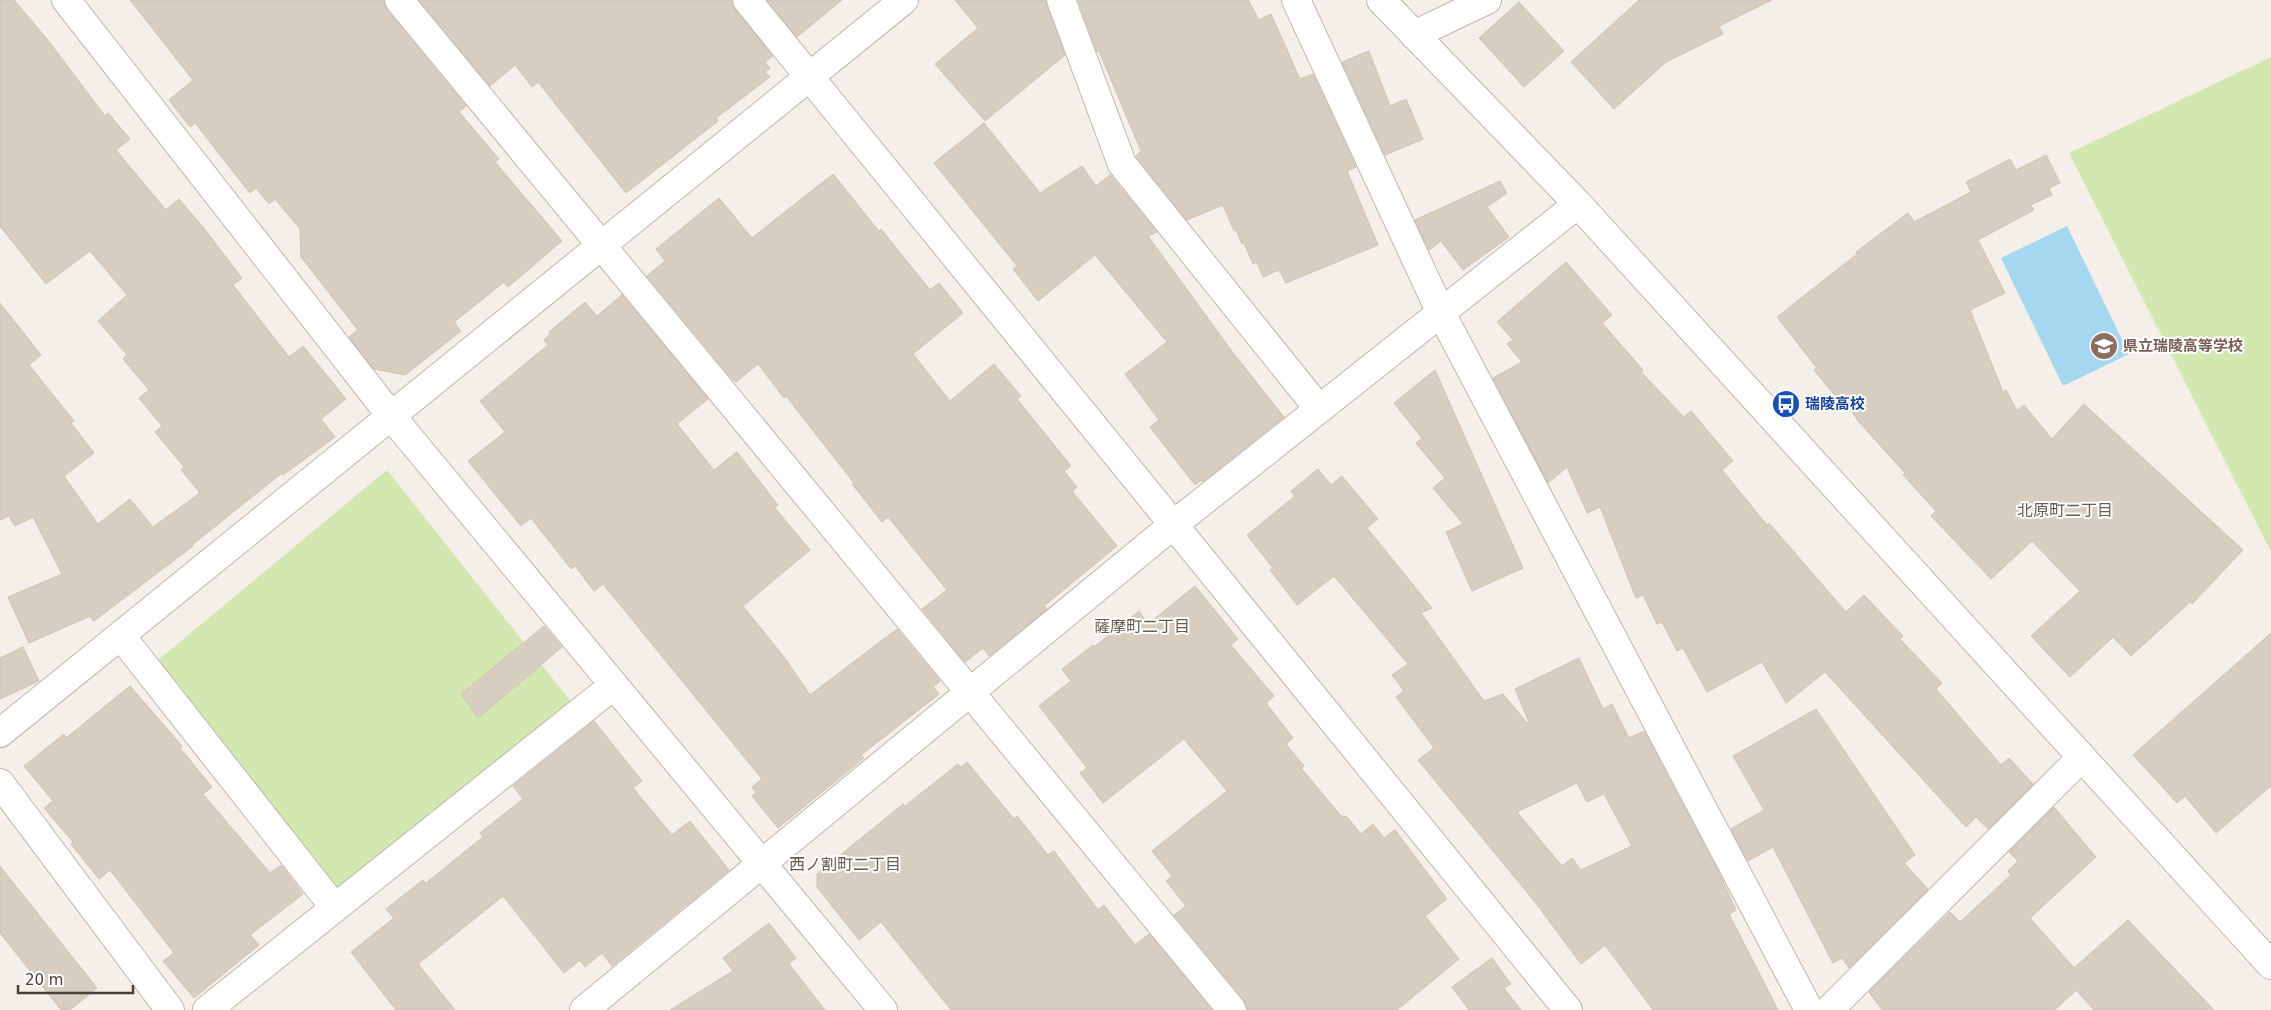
<svg xmlns="http://www.w3.org/2000/svg" width="2271" height="1010" viewBox="0 0 2271 1010" font-family="'DejaVu Sans','Noto Sans JP',sans-serif">
	<rect width="100%" height="100%" fill="#f4efe8"/>
	<path fill="#d3e8b1" d="M 2271,57 L 2271,552 L 2069,153 Z
		M 387,470 L 576,708 L 326,897 L 141,674 Z"/>
	<path fill="#a5d7f0" d="M 2067,226 L 2129,354 L 2063,386 L 2001,258 Z"/>
	<path fill="#d8cdc1" stroke="#d0c2b1" fill-rule="evenodd" d="M 0,0 L 14,0 L 47,39 L 105,116 L 108,113 L 130,139 L 116,150 L 166,210 L 179,199 L 203,227 L 242,278 L 233,285 L 289,357 L 303,346 L 346,399 L 321,419 L 335,437 L 283,475 L 282,473 L 192,545 L 193,546 L 94,621 L 90,616 L 29,643 L 8,597 L 62,574 L 33,517 L 15,526 L 9,516 L 0,520 L 0,303 L 41,355 L 29,365 L 74,421 L 71,423 L 94,453 L 64,476 L 98,524 L 130,499 L 153,527 L 200,493 L 181,470 L 184,467 L 155,432 L 162,426 L 139,398 L 149,390 L 123,359 L 127,355 L 98,321 L 127,295 L 90,251 L 46,284 L 0,226 Z
		M 130,0 L 384,0 L 387,10 L 466,106 L 459,112 L 499,159 L 495,162 L 562,241 L 508,287 L 504,282 L 454,322 L 461,331 L 405,375 L 374,369 L 349,337 L 358,330 L 301,257 L 300,229 L 275,199 L 269,204 L 256,188 L 250,193 L 195,123 L 190,127 L 169,100 L 193,80 Z
		M 419,0 L 732,0 L 735,10 L 773,56 L 765,62 L 770,68 L 765,72 L 770,77 L 716,118 L 718,121 L 626,193 L 538,82 L 532,87 L 515,65 L 490,86 Z
		M 767,0 L 842,0 L 797,37 Z
		M 955,0 L 1046,0 L 1065,55 L 985,121 L 935,64 L 978,28 Z
		M 1078,0 L 1248,0 L 1259,20 L 1271,14 L 1300,79 L 1313,74 L 1356,167 L 1347,171 L 1378,245 L 1286,283 L 1279,270 L 1263,277 L 1257,262 L 1253,264 L 1244,243 L 1242,244 L 1236,230 L 1234,231 L 1223,205 L 1187,220 L 1136,156 L 1141,151 L 1099,51 L 1097,52 Z
		M 1639,0 L 1772,0 L 1719,26 L 1723,34 L 1666,62 L 1614,109 L 1571,62 Z
		M 1519,2 L 1564,51 L 1524,87 L 1479,38 Z
		M 1369,51 L 1390,106 L 1406,99 L 1423,139 L 1385,155 L 1342,62 Z
		M 984,123 L 1040,193 L 1082,166 L 1096,186 L 1110,175 L 1157,232 L 1148,236 L 1234,354 L 1284,417 L 1202,482 L 1201,480 L 1195,485 L 1150,427 L 1159,420 L 1125,374 L 1167,342 L 1095,255 L 1038,301 L 1013,269 L 1017,266 L 934,163 Z
		M 2046,155 L 2060,183 L 2049,188 L 2052,195 L 2031,205 L 2034,210 L 1978,240 L 2005,293 L 1970,310 L 2003,392 L 2006,390 L 2017,411 L 2024,405 L 2052,439 L 2084,404 L 2243,550 L 2192,604 L 2190,602 L 2131,656 L 2113,637 L 2070,677 L 2031,636 L 2080,591 L 2032,541 L 1991,579 L 1931,516 L 1936,511 L 1903,475 L 1905,473 L 1859,422 L 1849,407 L 1847,410 L 1814,370 L 1817,368 L 1777,317 L 1857,254 L 1856,252 L 1908,213 L 1914,222 L 1971,192 L 1966,182 L 2010,159 L 2016,170 Z
		M 833,174 L 879,231 L 881,229 L 930,290 L 939,283 L 963,313 L 913,354 L 950,401 L 994,364 L 1021,396 L 1017,399 L 1071,466 L 1064,471 L 1077,487 L 1072,491 L 1117,546 L 1044,606 L 1047,609 L 989,656 L 983,648 L 965,662 L 922,609 L 947,590 L 888,517 L 882,522 L 868,504 L 852,484 L 854,483 L 786,396 L 784,398 L 758,364 L 736,382 L 733,380 L 647,276 L 665,261 L 656,249 L 719,198 L 752,238 Z
		M 1500,181 L 1507,193 L 1487,207 L 1509,237 L 1463,270 L 1441,241 L 1429,250 L 1415,220 Z
		M 1566,262 L 1612,315 L 1602,323 L 1643,370 L 1641,372 L 1684,417 L 1691,411 L 1733,461 L 1722,470 L 1767,525 L 1769,523 L 1846,612 L 1864,595 L 1903,636 L 1900,639 L 1942,683 L 1936,689 L 2001,765 L 2009,758 L 2033,784 L 1988,829 L 1976,817 L 1966,827 L 1825,672 L 1786,703 L 1762,662 L 1707,692 L 1683,648 L 1677,651 L 1662,622 L 1657,624 L 1643,595 L 1636,598 L 1600,507 L 1587,513 L 1567,467 L 1548,483 L 1493,378 L 1522,362 L 1507,344 L 1513,340 L 1497,322 Z
		M 622,295 L 708,399 L 677,424 L 714,470 L 737,452 L 778,505 L 775,508 L 810,550 L 743,606 L 784,657 L 810,695 L 897,629 L 940,681 L 933,687 L 939,694 L 861,755 L 864,758 L 778,828 L 752,796 L 756,793 L 752,787 L 762,779 L 603,584 L 594,591 L 575,566 L 571,569 L 531,518 L 521,526 L 468,461 L 505,432 L 480,401 L 548,345 L 544,340 L 550,334 L 549,332 L 585,302 L 597,316 Z
		M 1435,370 L 1523,568 L 1472,591 L 1446,532 L 1463,524 L 1433,488 L 1445,478 L 1416,443 L 1422,438 L 1394,403 Z
		M 1318,469 L 1331,485 L 1342,476 L 1378,519 L 1367,528 L 1432,608 L 1421,613 L 1484,701 L 1503,694 L 1527,723 L 1529,722 L 1515,689 L 1579,658 L 1603,709 L 1612,704 L 1629,738 L 1644,731 L 1721,877 L 1736,910 L 1729,914 L 1778,1010 L 1653,1010 L 1605,945 L 1581,964 L 1535,902 L 1418,760 L 1434,748 L 1396,697 L 1404,691 L 1392,675 L 1408,664 L 1334,576 L 1297,605 L 1270,570 L 1273,568 L 1247,535 L 1295,496 L 1291,491 ZM 1577,783 L 1587,802 L 1604,794 L 1632,846 L 1581,870 L 1572,858 L 1562,866 L 1517,812 Z
		M 1195,586 L 1238,639 L 1231,645 L 1274,696 L 1266,703 L 1293,738 L 1286,744 L 1304,766 L 1301,768 L 1341,816 L 1347,817 L 1361,834 L 1373,824 L 1384,838 L 1395,830 L 1447,899 L 1425,916 L 1459,959 L 1397,1010 L 1247,1010 L 1244,1000 L 1174,915 L 1186,906 L 1166,881 L 1172,876 L 1152,851 L 1227,791 L 1184,739 L 1103,803 L 1080,773 L 1087,768 L 1039,706 L 1071,681 L 1062,669 L 1093,645 L 1094,647 L 1139,611 L 1148,624 Z
		M 544,626 L 562,647 L 478,718 L 461,694 Z
		M 2271,633 L 2271,786 L 2216,833 L 2185,796 L 2177,803 L 2133,755 Z
		M 23,647 L 39,681 L 0,699 L 0,658 Z
		M 130,686 L 182,746 L 180,748 L 212,787 L 203,794 L 270,873 L 281,865 L 303,894 L 250,935 L 259,945 L 194,998 L 163,961 L 174,953 L 110,870 L 99,879 L 71,844 L 73,842 L 44,808 L 53,801 L 24,766 L 64,734 L 66,738 Z
		M 1816,709 L 1915,855 L 1904,863 L 1928,889 L 1849,968 L 1842,958 L 1833,963 L 1773,847 L 1748,861 L 1731,829 L 1764,810 L 1733,756 Z
		M 594,721 L 642,781 L 633,788 L 672,835 L 690,821 L 729,870 L 612,966 L 602,953 L 585,967 L 580,960 L 564,973 L 503,896 L 418,964 L 455,1010 L 396,1010 L 351,952 L 394,918 L 386,909 L 423,880 L 426,883 L 483,837 L 480,833 L 523,799 L 513,786 Z
		M 967,762 L 1014,819 L 1017,816 L 1048,855 L 1054,851 L 1098,910 L 1104,905 L 1135,945 L 1149,934 L 1212,1010 L 951,1010 L 881,922 L 859,940 L 817,887 L 817,874 L 903,804 L 905,806 L 958,764 L 961,767 Z
		M 2054,807 L 2096,857 L 2030,918 L 2074,968 L 2128,920 L 2214,1010 L 2094,1010 L 2076,990 L 2055,1010 L 1882,1010 L 1869,992 L 1950,912 L 1960,922 L 2011,875 L 2008,871 L 2018,861 L 2009,852 Z
		M 0,866 L 97,988 L 70,1010 L 61,1010 L 0,933 Z
		M 769,923 L 796,958 L 789,964 L 825,1010 L 670,1010 L 733,971 L 723,958 Z
		M 1492,958 L 1511,984 L 1504,988 L 1521,1010 L 1469,1010 L 1452,987 Z"/>
	<g fill="none" stroke-linecap="round" stroke-linejoin="round">
		<defs>
			<path id="minor" d="M 66,0 L 392,417 L 883,1010
				M 399,0 L 1232,1010
				M 747,0 L 1568,1010
				M 1061,0 L 1122,164 L 1319,409
				M 1296,0 L 1441,313 L 1809,1010
				M 1381,0 L 1578,204 L 2271,965
				M 1414,35 L 1487,0
				M 121,636 L 335,908
				M 0,733 L 904,0
				M 0,783 L 170,1010
				M 207,1010 L 614,685
				M 584,1010 L 1173,525 L 1578,204
				M 1829,1010 L 2080,759"/>
		</defs>
		<use href="#minor" stroke="#bfb7ab" stroke-width="30"/>
		<use href="#minor" stroke="#fff" stroke-width="28"/>
	</g>
	<defs>
		<symbol id="school-disc" viewBox="-11 -11 22 22"><circle r="9.5" fill="#8d6e63" stroke="#fff"/><path d="M0-5L7-2L0 1L-7-2ZM-4 1L0 2.5L4 1V4Q0 6-4 4Z" fill="#fff"/></symbol>
		<symbol id="bus-disc" viewBox="-11 -11 22 22"><circle r="9.5" fill="#1a4fb4" stroke="#fff"/><path d="M-5-6H5V4H4V6H2V4H-2V6H-4V4H-5ZM-3.5-4V0h7V-4ZM-3.5 1.2v1.5H-2V1.2ZM2 1.2v1.5H3.5V1.2Z" fill="#fff"/></symbol>
	</defs>
	<g fill-rule="evenodd">
		<use href="#school-disc" x="2088" y="330" width="32" height="32"/>
		<use href="#bus-disc" x="1770" y="388" width="32" height="32"/>
	</g>
	<g text-anchor="middle" stroke-width="4" stroke-linejoin="round" paint-order="stroke">
		<g font-size="15" font-weight="bold" fill="#785e54" stroke="#fff" text-anchor="start">
			<text x="2123" y="351">県立瑞陵高等学校</text>
		</g>
		<g font-size="15" font-weight="bold" fill="#164399" stroke="#fff" text-anchor="start">
			<text x="1805" y="409">瑞陵高校</text>
		</g>
		<g font-size="16" fill="#6a5d4e" stroke="#fff">
			<text x="2065" y="516">北原町二丁目</text>
			<text x="1142" y="632">薩摩町二丁目</text>
			<text x="845" y="870">西ノ割町二丁目</text>
		</g>
	</g>
	<path d="M18 985v8h115v-8" fill="none" stroke="#474037" stroke-width="2.5"/>
	<text x="25" y="985" font-size="15" fill="#474037" stroke="#ffffff" stroke-width="4" paint-order="stroke">20 m</text>
</svg>
